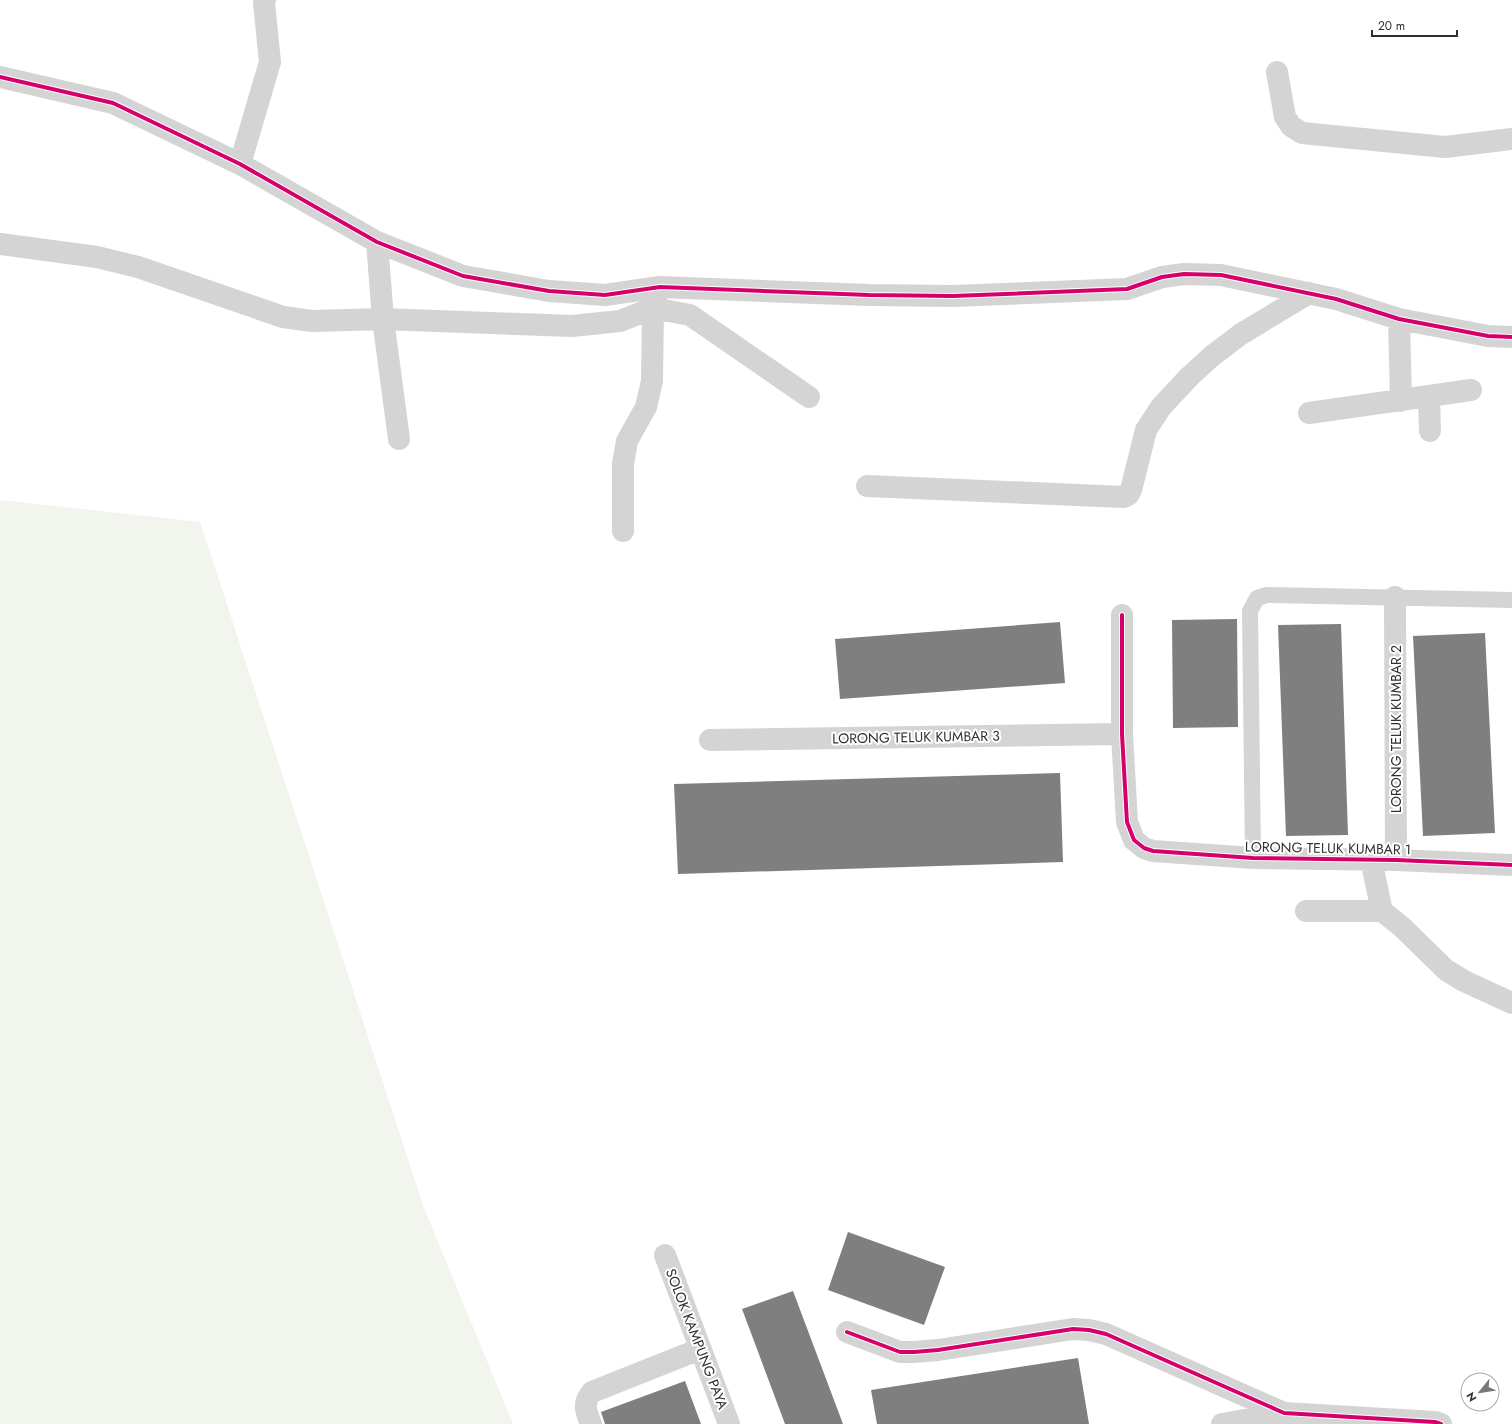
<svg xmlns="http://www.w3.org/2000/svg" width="1512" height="1424" viewBox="0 0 1512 1424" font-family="Jost,sans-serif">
	<rect width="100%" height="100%" fill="#fff"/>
	<path fill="#f1f5ed" d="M 0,500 L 200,522 L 424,1208 L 513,1424 L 0,1424 Z"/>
	<path fill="#7f7f7f" d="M 1237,619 L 1238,727 L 1173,728 L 1172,620 Z
		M 1060,622 L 1065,683 L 840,699 L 835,639 Z
		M 1341,624 L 1348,835 L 1286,836 L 1278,625 Z
		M 1485,633 L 1495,833 L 1423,836 L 1413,636 Z
		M 1060,773 L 1063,862 L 678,874 L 674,784 Z
		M 848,1232 L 945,1267 L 924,1325 L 828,1290 Z
		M 793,1291 L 843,1424 L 785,1424 L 742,1309 Z
		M 1078,1358 L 1089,1424 L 877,1424 L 871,1390 Z
		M 685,1381 L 701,1424 L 605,1424 L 601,1412 Z"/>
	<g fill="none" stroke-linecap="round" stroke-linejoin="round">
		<path stroke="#d4d4d4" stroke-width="16" d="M 1253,858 L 1250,611 L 1257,598 L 1267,595 L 1512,600"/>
		<path stroke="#d4d4d4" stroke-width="22" d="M 1277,72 L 1285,117 L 1291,126 L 1302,133 L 1445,147 L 1512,139
			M 0,77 L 113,103 L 240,164 L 377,242 L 463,276 L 549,291 L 605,295 L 660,287 L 869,295 L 953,296 L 1127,289 L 1162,277 L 1184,274 L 1221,275 L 1336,299 L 1399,319 L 1488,336 L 1512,337
			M 240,164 L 270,62 L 264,3 L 265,0
			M 377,242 L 383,319 L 399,439
			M 0,244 L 97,257 L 138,267 L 283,317 L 312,321 L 383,319 L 572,326 L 620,321 L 653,308 L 690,315 L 809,397
			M 1399,319 L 1401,401
			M 1429,397 L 1430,431
			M 1309,413 L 1471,390
			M 867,486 L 1124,497 L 1128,495 L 1131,490 L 1146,430 L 1161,407 L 1189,377 L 1212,356 L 1241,334 L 1309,293
			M 623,531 L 623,464 L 627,441 L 646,407 L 652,381 L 653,308 L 657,295
			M 1395,597 L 1396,860
			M 1122,615 L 1122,734 L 1127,822 L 1134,840 L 1144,848 L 1153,851 L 1253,858 L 1396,860 L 1512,865
			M 710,740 L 1122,734
			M 1371,860 L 1382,911 L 1402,927 L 1446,970 L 1464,981 L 1512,1003
			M 1306,911 L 1382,911
			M 665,1255 L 729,1424
			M 847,1332 L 900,1352 L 914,1352 L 938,1350 L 1073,1329 L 1089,1330 L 1106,1334 L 1284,1413 L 1435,1422 L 1441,1424
			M 591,1424 C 586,1411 582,1404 592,1392 L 700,1349
			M 1222,1424 L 1284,1413"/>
		<defs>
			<path id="cycleway" d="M 0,77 L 113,103 L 240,164 L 377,242 L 463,276 L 549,291 L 605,295 L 660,287 L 869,295 L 953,296 L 1127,289 L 1162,277 L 1184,274 L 1221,275 L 1336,299 L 1399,319 L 1488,336 L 1512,337
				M 1122,615 L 1122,734 L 1127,822 L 1134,840 L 1144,848 L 1153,851 L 1253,858 L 1396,860 L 1512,865
				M 847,1332 L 900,1352 L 914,1352 L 938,1350 L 1073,1329 L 1089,1330 L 1106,1334 L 1284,1413 L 1435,1422 L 1441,1424"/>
		</defs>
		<use href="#cycleway" stroke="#fff" stroke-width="6"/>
		<use href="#cycleway" stroke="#d6006c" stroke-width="4"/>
	</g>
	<g text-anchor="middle" stroke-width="4" stroke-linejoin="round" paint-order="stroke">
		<g font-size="14" fill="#303030" stroke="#fff">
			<text transform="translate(1396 729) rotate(-90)" y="5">LORONG TELUK KUMBAR 2</text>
			<text transform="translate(916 737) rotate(-1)" y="5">LORONG TELUK KUMBAR 3</text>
			<text transform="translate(1328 848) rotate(1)" y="5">LORONG TELUK KUMBAR 1</text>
			<text transform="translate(697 1339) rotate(69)" y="5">SOLOK KAMPUNG PAYA</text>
		</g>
	</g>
	<g transform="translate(1480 1392) rotate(240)"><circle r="19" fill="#ffffff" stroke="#acacac"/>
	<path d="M0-3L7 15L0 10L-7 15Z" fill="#787878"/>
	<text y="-6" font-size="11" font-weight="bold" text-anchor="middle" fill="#303030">N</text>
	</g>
	<path d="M1372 30v6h85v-6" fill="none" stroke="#303030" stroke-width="2"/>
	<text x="1378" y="30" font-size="12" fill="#303030" stroke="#ffffff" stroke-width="3" paint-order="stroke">20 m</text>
</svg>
